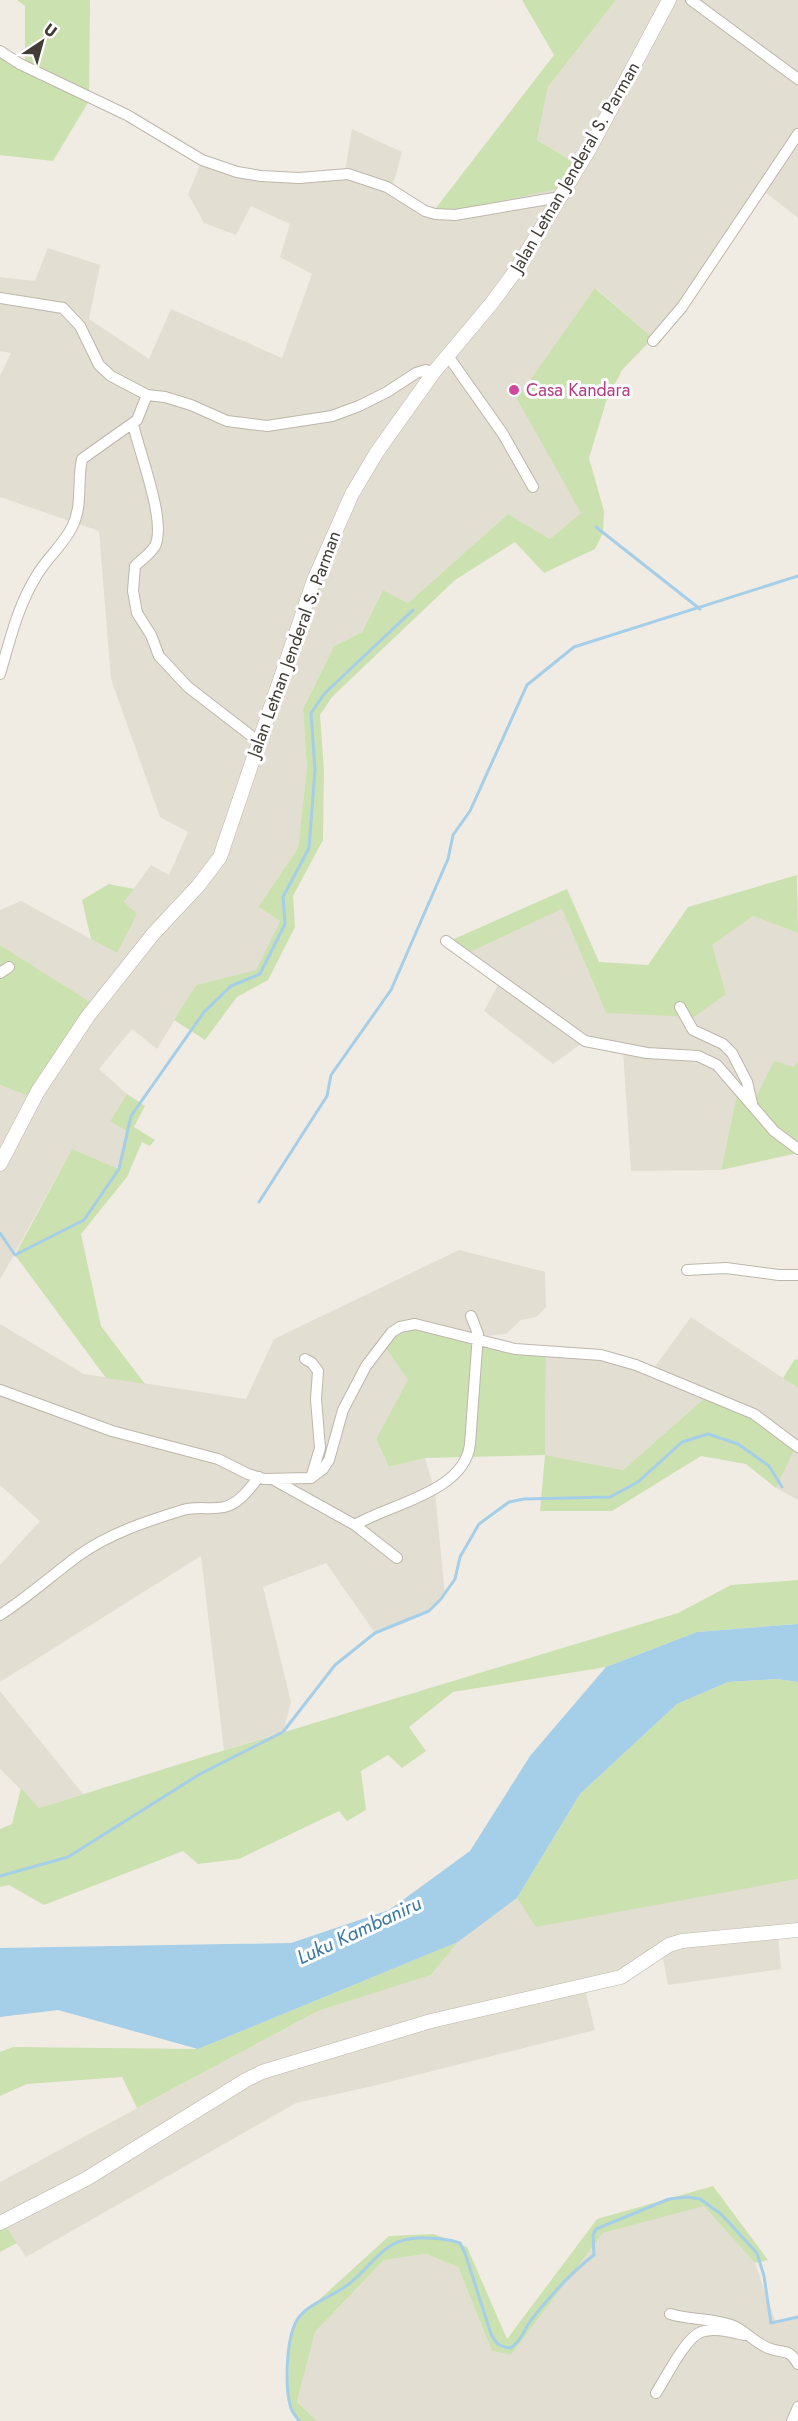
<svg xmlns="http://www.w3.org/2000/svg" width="798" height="2421" viewBox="0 0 798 2421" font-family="Jost,sans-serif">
	<rect width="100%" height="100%" fill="#f0ece4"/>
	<path fill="#e3ded2" d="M 616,0 L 798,0 L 798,218 L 764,191 L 653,338 L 596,288 L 582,513 L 550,539 L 508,514 L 408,603 L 383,590 L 362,632 L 334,646 L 303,709 L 307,768 L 298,848 L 258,907 L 280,921 L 256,971 L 196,985 L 157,1049 L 132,1029 L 99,1069 L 127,1094 L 110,1121 L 126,1131 L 119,1169 L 72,1149 L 0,1280 L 0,1085 L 36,1099 L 97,1007 L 0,945 L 0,910 L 21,901 L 117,953 L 124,902 L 151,865 L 169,875 L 188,832 L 160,817 L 111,679 L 99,531 L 0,497 L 0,376 L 11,353 L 0,351 L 0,277 L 35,281 L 48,248 L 100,265 L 89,319 L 149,359 L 171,309 L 282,358 L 312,274 L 280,257 L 290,224 L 251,206 L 236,235 L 204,223 L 188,194 L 201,163 L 258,180 L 283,183 L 344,178 L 352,129 L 402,152 L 391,192 L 429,217 L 582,167 L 537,140 L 548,87 Z
		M 562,909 L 606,1013 L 726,994 L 711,945 L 753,916 L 798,933 L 798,1061 L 794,1068 L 751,1106 L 738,1091 L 721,1170 L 631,1171 L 623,1051 L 584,1042 L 553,1064 L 484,1011 L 500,981 L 464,955 Z
		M 459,1250 L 545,1272 L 546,1307 L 536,1317 L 521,1320 L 506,1334 L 485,1336 L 409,1380 L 376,1439 L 389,1467 L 425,1458 L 435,1492 L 445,1595 L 429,1611 L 375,1633 L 326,1563 L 263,1587 L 291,1702 L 283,1732 L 224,1750 L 201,1556 L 0,1682 L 0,1565 L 40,1521 L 0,1485 L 0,1324 L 84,1374 L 246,1399 L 274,1339 Z
		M 691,1317 L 798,1388 L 798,1500 L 776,1488 L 795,1448 L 706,1397 L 623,1470 L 545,1455 L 546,1354 L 603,1358 L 651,1372 Z
		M 0,1691 L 83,1794 L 39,1808 L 0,1769 Z
		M 798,1879 L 798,1932 L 778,1934 L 781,1969 L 668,1985 L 662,1953 L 585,1989 L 595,2030 L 373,2086 L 296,2103 L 26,2257 L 4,2224 L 0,2226 L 0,2182 L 318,2011 L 431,1975 L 458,1942 L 517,1898 L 536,1926 Z
		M 704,2205 L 755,2263 L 776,2323 L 798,2317 L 798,2421 L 317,2421 L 297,2402 L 315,2332 L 384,2260 L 426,2254 L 458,2267 L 492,2351 L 511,2355 L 603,2233 Z"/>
	<path fill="#cce1b0" d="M 17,0 L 90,0 L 89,101 L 53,161 L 0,155 L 0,54 L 25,69 L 25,6 Z
		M 522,0 L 616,0 L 548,87 L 537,140 L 582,167 L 570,186 L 429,217 L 554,55 Z
		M 595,288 L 653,338 L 622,370 L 606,402 L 589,458 L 604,511 L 603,533 L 595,549 L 544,573 L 515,542 L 455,580 L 332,697 L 320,715 L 324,771 L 323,840 L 293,896 L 295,927 L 268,980 L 237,997 L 205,1040 L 174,1020 L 196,985 L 256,970 L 280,921 L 258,907 L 298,848 L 307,768 L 303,709 L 334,646 L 362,632 L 383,590 L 408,603 L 508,514 L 550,539 L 581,513 L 517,399 Z
		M 797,875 L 798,933 L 753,916 L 712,945 L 726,994 L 694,1017 L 606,1013 L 562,909 L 464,955 L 447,942 L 567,889 L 599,962 L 648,965 L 688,907 Z
		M 109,884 L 134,889 L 124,902 L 137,914 L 117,953 L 91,939 L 82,900 Z
		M 0,945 L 98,1007 L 36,1099 L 0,1085 Z
		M 774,1061 L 794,1067 L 798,1061 L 798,1153 L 721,1170 L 738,1090 L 752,1105 Z
		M 127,1094 L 145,1106 L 134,1127 L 155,1140 L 150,1146 L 142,1142 L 127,1177 L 81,1234 L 101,1326 L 145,1384 L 106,1378 L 15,1255 L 72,1149 L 119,1169 L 126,1131 L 110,1121 Z
		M 416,1327 L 546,1354 L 545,1455 L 623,1470 L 706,1397 L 753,1417 L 795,1448 L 776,1488 L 746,1464 L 701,1456 L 612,1511 L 540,1511 L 545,1455 L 425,1458 L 389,1467 L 376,1439 L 408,1380 L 383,1344 L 391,1335 Z
		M 795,1359 L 798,1360 L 798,1388 L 783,1378 Z
		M 798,1580 L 798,1624 L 697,1632 L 606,1667 L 453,1692 L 409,1727 L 426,1751 L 402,1768 L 388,1755 L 361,1771 L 366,1810 L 347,1821 L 339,1811 L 239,1859 L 198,1864 L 183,1851 L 44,1905 L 9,1885 L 0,1887 L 0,1829 L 12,1824 L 21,1788 L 39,1808 L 212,1754 L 678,1613 L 731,1585 Z
		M 777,1679 L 798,1682 L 798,1879 L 536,1927 L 517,1898 L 580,1794 L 677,1704 L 728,1682 Z
		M 458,1942 L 431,1975 L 318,2011 L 137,2108 L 122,2077 L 27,2084 L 0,2096 L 0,2052 L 13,2047 L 198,2049 Z
		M 713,2186 L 768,2260 L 755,2263 L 704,2206 L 603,2233 L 511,2355 L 492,2351 L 458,2267 L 426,2254 L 384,2260 L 315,2332 L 297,2402 L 317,2421 L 299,2421 L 290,2408 L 288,2382 L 290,2340 L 298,2319 L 389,2236 L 434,2234 L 467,2247 L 507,2339 L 597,2219 Z
		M 4,2224 L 17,2243 L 0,2252 L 0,2226 Z"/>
	<path fill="#a5cee8" d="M 798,1624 L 798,1682 L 777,1679 L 728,1682 L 677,1704 L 580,1794 L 517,1898 L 458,1942 L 198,2049 L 58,2010 L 0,2017 L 0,1948 L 291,1943 L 389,1910 L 470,1851 L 530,1756 L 606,1667 L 697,1632 Z"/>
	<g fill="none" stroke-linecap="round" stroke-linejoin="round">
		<path stroke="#a5cee8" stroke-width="3" d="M 596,527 L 700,609
			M 259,1202 L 327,1096 L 331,1075 L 391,990 L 448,859 L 453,835 L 470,811 L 527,685 L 574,647 L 798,576
			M 0,1233 L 15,1255 L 84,1220 L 119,1169 L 131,1116 L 204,1012 L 231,986 L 260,974 L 285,924 L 283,897 L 309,848 L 315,770 L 311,713 L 325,693 L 413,610
			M 0,1876 L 68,1857 L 200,1774 L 283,1732 L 335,1665 L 375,1633 L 429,1611 L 441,1599 L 455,1579 L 460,1557 L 479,1524 L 509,1502 L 524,1499 L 610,1497 L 638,1482 L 682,1442 L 708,1434 L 738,1444 L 769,1466 L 782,1487
			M 299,2421 C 296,2416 291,2411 290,2405 C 285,2384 286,2339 297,2320 C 308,2303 334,2296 349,2284 C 376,2262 385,2236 424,2238 C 436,2238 448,2239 460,2243 L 465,2253 L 491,2334 C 496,2344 500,2347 511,2348 C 524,2338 523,2330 532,2319 C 551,2295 570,2273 594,2255 L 593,2235 L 596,2229 L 669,2199 L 688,2197 L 700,2199 L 721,2214 L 757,2253 L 764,2276 L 771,2323 L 798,2317"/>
		<defs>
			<path id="minor" d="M 691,0 L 798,79
				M 0,51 L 20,64 L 127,115 L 202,160 L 237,172 L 261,176 L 299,178 L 348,174 L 387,187 L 425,211 L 435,214 L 455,215 L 560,197
				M 0,298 L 63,308 L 80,326 L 99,365 L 111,376 L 147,395
				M 653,341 L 682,307 L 798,134
				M 448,356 L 503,434 L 533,487
				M 133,424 C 139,452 167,522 155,546 C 150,554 141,560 135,566 L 133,591 L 137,613 L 151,635 L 159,656 L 188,687 L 258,741
				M 0,674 C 10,640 18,605 37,575 C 47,558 64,544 72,527 C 83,506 77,481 82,459 L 137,420 L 147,395 L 165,397 L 191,405 L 227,421 L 267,426 L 332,416 L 359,406 L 387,392 L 416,373 L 426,370 L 434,372
				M 446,941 L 585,1041 L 647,1053 L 698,1056 L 717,1065 L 774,1131 L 798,1149
				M 0,973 L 9,967
				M 680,1007 L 693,1030 L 723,1044 L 732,1053 L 747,1082 L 752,1103
				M 687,1270 L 726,1268 L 779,1275 L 798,1275
				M 305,1359 L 312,1363 L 318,1371 L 316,1399 L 320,1448 L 311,1478
				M 0,1390 L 112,1431 L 218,1459 L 248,1474 L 264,1479 L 311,1478 L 323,1469 L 329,1460 L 343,1410 L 366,1366 L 392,1332 L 400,1327 L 415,1324 L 515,1349 L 601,1355 L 636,1365 L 754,1414 L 798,1447
				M 274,1480 L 355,1525 L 397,1558
				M 355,1525 C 390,1504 465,1492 470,1444 L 478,1334 L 471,1316
				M 0,1615 C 28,1597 51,1576 78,1556 C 108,1534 147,1521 183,1510 C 197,1506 211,1510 224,1507 C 239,1504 250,1488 259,1477
				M 670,2314 C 690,2320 711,2318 731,2325 C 746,2330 756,2345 771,2349 C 786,2354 788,2348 798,2364
				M 656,2393 C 666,2378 685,2338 701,2332 C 714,2327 731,2332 744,2335
				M 792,2421 L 798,2407"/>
			<path id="tertiary" d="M 0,1164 L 38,1091 L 88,1016 L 154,933 L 198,886 L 220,857 L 314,580 L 352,494 L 377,452 L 434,372 L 491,304 L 514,273 L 590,148 L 669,0
				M 0,2223 L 86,2179 L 246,2080 L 262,2072 L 431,2021 L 621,1977 L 669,1945 L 682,1941 L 798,1930"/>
		</defs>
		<use href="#minor" stroke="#bdb6ab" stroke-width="12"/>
		<use href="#tertiary" stroke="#bdb6ab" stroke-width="15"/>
		<use href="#minor" stroke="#fff" stroke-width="10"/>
		<use href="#tertiary" stroke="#fff" stroke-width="14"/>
	</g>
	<circle fill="#d1479c" stroke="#fff" stroke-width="2" cx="514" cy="390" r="6"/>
	<g text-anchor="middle" stroke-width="6" stroke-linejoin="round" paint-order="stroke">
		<g font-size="18" fill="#413c35" stroke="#fff">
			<text transform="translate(575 167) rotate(-60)" y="6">Jalan Letnan Jenderal S. Parman</text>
			<text transform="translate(294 644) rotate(-70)" y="6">Jalan Letnan Jenderal S. Parman</text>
		</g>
		<g font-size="18" fill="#b23c85" stroke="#fff" text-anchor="start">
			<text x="526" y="396">Casa Kandara</text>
		</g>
		<g font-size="20" font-style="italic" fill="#3978a1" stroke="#fff">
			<text transform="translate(359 1930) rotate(-25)" y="7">Luku Kambaniru</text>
		</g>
	</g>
	<g transform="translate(42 42) rotate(36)" stroke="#ffffff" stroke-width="4.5" paint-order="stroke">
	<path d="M0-4.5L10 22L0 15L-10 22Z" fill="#413c35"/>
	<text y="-9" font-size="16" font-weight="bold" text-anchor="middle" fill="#413c35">U</text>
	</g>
</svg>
